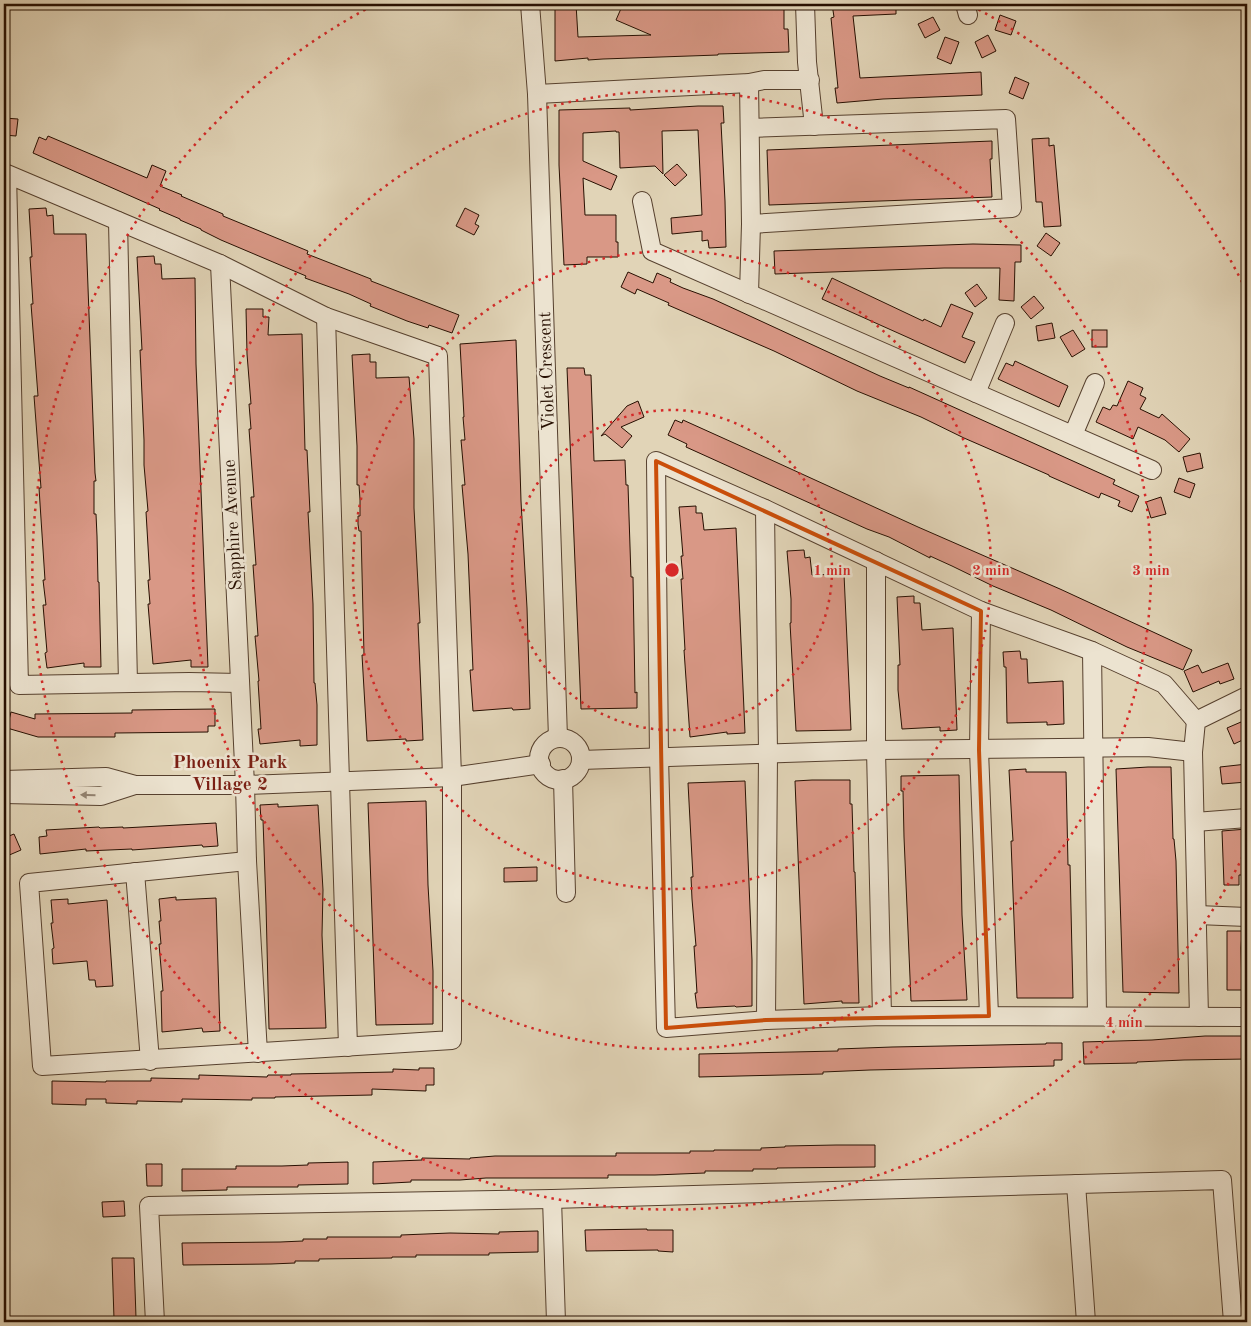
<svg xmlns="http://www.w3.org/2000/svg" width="1251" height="1326" viewBox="0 0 1251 1326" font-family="'Old Standard TT',serif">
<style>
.building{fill:#d99886;stroke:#270f01}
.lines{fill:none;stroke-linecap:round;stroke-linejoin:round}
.minor-casing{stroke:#56402e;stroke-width:20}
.minor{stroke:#ece3d0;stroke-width:18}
.oneway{fill:#938473}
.marked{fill:none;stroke:#cb4e0a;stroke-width:4;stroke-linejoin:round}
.ring{fill:none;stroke:#d62828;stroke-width:2.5;stroke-dasharray:2.5 5}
.labels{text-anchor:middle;stroke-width:5;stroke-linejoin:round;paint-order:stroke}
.street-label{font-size:18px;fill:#270f01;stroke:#ece3d0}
.neighbourhood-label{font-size:19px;font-weight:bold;fill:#7a1f14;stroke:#ece3d0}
.centre{fill:#d62828;stroke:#ece3d0;stroke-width:2.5}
.ring-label{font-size:15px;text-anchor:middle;font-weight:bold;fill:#d62828;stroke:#ece3d0;stroke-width:5;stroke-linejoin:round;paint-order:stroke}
</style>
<rect width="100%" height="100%" fill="#e1d4b7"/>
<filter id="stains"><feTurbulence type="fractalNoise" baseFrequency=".004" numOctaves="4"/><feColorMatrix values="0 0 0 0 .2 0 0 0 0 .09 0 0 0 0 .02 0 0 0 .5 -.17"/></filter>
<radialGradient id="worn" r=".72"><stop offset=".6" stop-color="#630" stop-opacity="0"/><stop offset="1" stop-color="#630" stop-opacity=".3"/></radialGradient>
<g class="building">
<polygon points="555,4 576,4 578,37 651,35 616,20 623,4 784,4 784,29 788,29 789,52 718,54 718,55 603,59 588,60 588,58 555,61"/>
<polygon points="832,4 896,4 896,14 853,16 860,78 981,72 982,95 883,99 837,103 835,88 838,88 831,18 834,17"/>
<polygon points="1000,15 1016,21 1011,35 995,30"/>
<polygon points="933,17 940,30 925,38 918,24"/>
<polygon points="988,35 996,51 982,58 975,42"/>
<polygon points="945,37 959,42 951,64 937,58"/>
<polygon points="1015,77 1029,83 1023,99 1009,93"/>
<polygon points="698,106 723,106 724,123 721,123 725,201 726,247 709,248 708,240 702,241 702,231 672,234 671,218 702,215 698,130 662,131 663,174 655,166 620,168 619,132 616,132 616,131 583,133 583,161 617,176 611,190 583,178 585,215 616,215 616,242 618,242 618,257 587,257 587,264 564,265 559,165 559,110 630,108 630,110"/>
<polygon points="4,118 18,119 16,136 4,135"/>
<polygon points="48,136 147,178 152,165 166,171 160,186 182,195 181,196 223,214 223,216 308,251 307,254 371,279 371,281 459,315 452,333 429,325 428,328 407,321 370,306 371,304 349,294 305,278 306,276 221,240 201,230 201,229 180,220 180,219 159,210 160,209 33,153 39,137 46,140"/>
<polygon points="1049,138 1049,146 1054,145 1061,226 1044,227 1042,202 1036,202 1032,139"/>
<polygon points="992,141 992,159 990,159 992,197 769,205 767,150"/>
<polygon points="677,164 687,175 675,186 664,175"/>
<polygon points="46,208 47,216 53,215 54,234 86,234 95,473 96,481 94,481 94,514 96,514 97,536 98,582 99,582 101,667 84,667 84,663 47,668 45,653 47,652 43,605 46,605 43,580 45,580 39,488 41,488 34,396 38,396 31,304 33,304 30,257 32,257 29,209"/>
<polygon points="465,208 479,215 475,224 479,226 474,235 456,226"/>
<polygon points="1046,233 1060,243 1051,256 1037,246"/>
<polygon points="973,244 1021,245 1021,262 1015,262 1014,301 999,300 1000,268 944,268 775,274 774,251"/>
<polygon points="154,256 155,264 161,264 162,279 195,278 196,364 208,667 191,667 191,660 153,664 148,604 150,604 148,580 150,580 146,512 148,511 144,465 144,440 140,350 142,350 137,257"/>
<polygon points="628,272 653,283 657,273 671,279 670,282 683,288 713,299 880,376 909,388 909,387 1115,480 1113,484 1139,496 1132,512 1118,506 1120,501 1101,493 1099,498 1049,476 1049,475 964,438 921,417 857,391 774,351 668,305 669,303 637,289 635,294 621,287"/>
<polygon points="832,278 923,321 924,319 941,327 951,304 973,313 962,337 975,342 965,363 822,299"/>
<polygon points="977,284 987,298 975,307 965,293"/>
<polygon points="1034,296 1044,308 1031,319 1021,307"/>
<polygon points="246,309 263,309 263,317 269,317 268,335 302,334 305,450 307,450 310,512 308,512 313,604 314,683 315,683 317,705 317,745 300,746 300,740 260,744 258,729 261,729 258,681 259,681 255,636 258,636 253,565 256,565 251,497 254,497 249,429 251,429 249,404 251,404 247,354"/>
<polygon points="1052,323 1055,338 1038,341 1036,326"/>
<polygon points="1073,330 1085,349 1072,357 1060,337"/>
<rect x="1092" y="330" width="15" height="17"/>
<polygon points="516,340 521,501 527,608 530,709 513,710 512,708 473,711 470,670 473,670 468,554 462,485 465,485 461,440 465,440 463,417 464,417 460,344"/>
<polygon points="370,354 370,362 376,362 376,378 409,377 414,439 414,508 420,623 418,623 423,740 406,741 406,739 367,741 362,655 364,655 361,531 359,531 358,524 358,516 360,516 360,500 359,485 357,485 357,446 352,355"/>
<polygon points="1015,361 1068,386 1059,407 998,379 1006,363 1013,366"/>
<polygon points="567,368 584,368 585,375 591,375 594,461 625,460 626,485 628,485 631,577 633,577 635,693 637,692 637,708 581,709"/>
<polygon points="1128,381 1143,388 1140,395 1146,398 1140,409 1159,418 1162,414 1190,439 1179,452 1165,440 1138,427 1133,439 1096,422 1103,407 1110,410 1113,405 1117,406"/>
<polygon points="638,401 644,417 621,427 632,436 622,448 605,434 601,436 627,406"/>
<polygon points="675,420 682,423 683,420 745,448 918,527 1060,589 1192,650 1183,670 1127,647 1051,610 993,586 952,566 930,556 930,558 889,537 867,529 686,447 687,444 668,435"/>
<polygon points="1200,453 1203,468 1187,472 1183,457"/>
<polygon points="1179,478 1195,484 1190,498 1174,492"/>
<polygon points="1161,497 1166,514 1151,518 1146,502"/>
<polygon points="696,506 696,513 702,513 704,530 736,528 745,733 727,734 727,732 690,737 684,650 685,650 681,579 683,579 681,556 683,556 679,507"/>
<polygon points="804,550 805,558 810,557 812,575 844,574 851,730 796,731 790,623 791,623 791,599 787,551"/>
<polygon points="914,596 914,603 920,603 922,630 953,628 957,730 940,731 940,727 902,729 898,690 898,665 900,665 897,597"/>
<polygon points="1020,651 1021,659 1027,659 1028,683 1063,681 1064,724 1047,725 1047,722 1007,723 1006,667 1004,667 1003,652"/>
<polygon points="1228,663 1234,679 1220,684 1219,681 1193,692 1184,671 1198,665 1202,673"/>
<polygon points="215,709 215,726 208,726 208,732 115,733 115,737 38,737 7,728 11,712 35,719 35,714 132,713 132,710"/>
<polygon points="1241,722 1247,738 1234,744 1227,728"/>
<polygon points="1247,764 1247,782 1222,784 1220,767"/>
<polygon points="1148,767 1171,767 1173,839 1174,839 1176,861 1179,993 1123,992 1116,769"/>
<polygon points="1026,769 1026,772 1066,772 1068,865 1070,865 1073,998 1017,998 1011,841 1013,841 1012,825 1009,770"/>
<polygon points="959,775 962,915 967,1000 911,1001 904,837 903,791 901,791 901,776"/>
<polygon points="812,780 850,780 850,804 852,804 854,872 855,872 859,1003 842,1003 842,1001 804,1004 795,781"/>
<polygon points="745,781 752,960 752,1006 736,1007 735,1006 697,1008 695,993 697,993 694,946 696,946 692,899 691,877 693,877 688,783"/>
<polygon points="426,801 428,885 433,971 433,1024 376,1025 368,803"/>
<polygon points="278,804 278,807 318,805 323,890 322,935 326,1028 269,1029 266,905 263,820 261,820 260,805"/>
<polygon points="216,823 218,846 203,847 202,845 132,850 132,849 86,851 86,849 40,854 39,837 47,836 46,830 99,827 100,828 123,827 123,828"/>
<polygon points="1247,829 1247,875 1239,875 1239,885 1224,885 1222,831"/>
<polygon points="14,834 21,850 7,856 4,848 4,838"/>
<polygon points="537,867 537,881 504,882 504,868"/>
<polygon points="176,897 176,900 216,898 220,1031 203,1032 202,1028 162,1032 161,991 163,991 159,944 161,944 159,921 161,921 159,899"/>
<polygon points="68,899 68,904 107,900 113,986 96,987 95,980 89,980 87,961 53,964 52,949 54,948 51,923 53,923 51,900"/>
<polygon points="1227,931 1242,931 1241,948 1242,990 1227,990"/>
<polygon points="1205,1036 1247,1036 1247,1059 1184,1060 1137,1062 1137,1063 1084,1064 1083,1042 1152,1040"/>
<polygon points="1046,1043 1062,1043 1062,1060 1054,1060 1054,1066 870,1070 823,1072 823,1074 699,1077 699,1054 838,1051 838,1049 892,1047 1046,1044"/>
<polygon points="419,1068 434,1068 434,1085 426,1085 426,1091 372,1089 372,1095 275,1097 275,1098 252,1098 252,1100 182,1099 182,1102 137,1101 137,1104 106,1103 106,1099 86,1099 86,1105 52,1104 52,1081 106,1082 106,1081 151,1081 151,1078 199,1079 199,1075 267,1077 268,1075 291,1075 291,1074 393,1072 393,1069 419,1070"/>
<polygon points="836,1145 875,1145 875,1167 777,1168 777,1169 753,1169 753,1171 705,1171 705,1173 655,1175 608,1175 608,1178 486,1178 460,1180 411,1180 411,1182 373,1184 373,1162 422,1160 422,1158 470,1159 470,1158 495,1156 616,1156 616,1153 690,1153 690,1151 714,1151 714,1150 761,1150 761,1148 785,1147 785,1146"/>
<polygon points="348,1162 348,1184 298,1185 298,1187 227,1187 227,1190 182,1191 182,1169 236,1169 236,1166 282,1166 308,1165 308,1163"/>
<polygon points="146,1164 162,1164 162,1186 147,1186"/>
<polygon points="124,1201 125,1216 103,1217 102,1202"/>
<polygon points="647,1229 647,1230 673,1230 673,1252 658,1251 658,1250 586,1251 585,1230"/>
<polygon points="538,1231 538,1252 489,1253 489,1255 416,1255 416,1257 392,1257 392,1258 319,1259 319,1261 295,1261 295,1263 271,1264 183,1265 182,1243 280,1242 303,1241 303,1239 327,1239 327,1237 401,1237 401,1235 450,1233 499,1234 499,1232"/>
<polygon points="112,1258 134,1258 136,1318 114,1319"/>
</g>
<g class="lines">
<g class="minor-casing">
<g id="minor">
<polyline points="530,4 537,94 558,738"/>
<polyline points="805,4 807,62 814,126"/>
<polyline points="965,4 968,15"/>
<polyline points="749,83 751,224 749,294"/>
<polyline points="537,94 749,83 764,80 810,80"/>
<polyline points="750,128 1006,119 1012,208 751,224"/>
<polyline points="642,201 652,251 1152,470"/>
<polyline points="118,221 128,683"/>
<polyline points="220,264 245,785 247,861 258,1053"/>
<polyline points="326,317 348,1047"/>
<polyline points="976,393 1005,323"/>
<polyline points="1073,435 1095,383"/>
<polyline points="765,509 768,753 766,1020"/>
<polyline points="876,561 876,750 882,1016"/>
<polyline points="981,611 979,750 989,1016"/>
<polyline points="1092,651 1097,1016"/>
<polyline points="240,683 189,682 19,685 7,174 220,264 326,317 438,356 452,777 452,1040 42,1066 29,883 247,861"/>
<polyline points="1196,721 1164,684 1092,651 981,611 765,509 656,461 659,757 666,1028 766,1020 882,1016 1247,1017"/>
<circle cx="560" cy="759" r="21"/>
<polyline points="1193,752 1199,1017"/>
<polyline points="581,760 876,750 1148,747 1193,752 1196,721 1247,696"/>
<polyline points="563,779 566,893"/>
<polyline points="4,780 106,777 135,785 245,785 452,777 541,764"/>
<polyline points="4,794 101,796 135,785"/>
<polyline points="1195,822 1247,818"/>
<polyline points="135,872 150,1061"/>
<polyline points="1197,915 1247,917"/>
<polyline points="1076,1184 1086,1322"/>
<polyline points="552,1199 556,1322"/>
<polyline points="155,1322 149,1206 552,1199 1222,1180 1233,1322"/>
</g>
</g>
<use href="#minor" class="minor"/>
</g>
<defs><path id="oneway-solid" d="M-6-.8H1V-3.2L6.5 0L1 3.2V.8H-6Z" transform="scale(1.25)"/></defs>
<use class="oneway" href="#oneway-solid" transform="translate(88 795) rotate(-179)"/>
<path class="marked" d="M 656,461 L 981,611 L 979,750 L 989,1016 L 766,1020 L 666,1028 Z"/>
<g class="ring">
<circle cx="672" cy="570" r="160"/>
<circle cx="672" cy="570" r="319"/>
<circle cx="672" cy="570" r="479"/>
<path d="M1246 850A639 639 0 1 1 372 6M972 6A639 639 0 0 1 1246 290"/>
</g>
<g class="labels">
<g class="street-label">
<text transform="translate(546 371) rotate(-92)" y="6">Violet Crescent</text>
<text transform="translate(232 525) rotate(-93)" y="6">Sapphire Avenue</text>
</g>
<g class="neighbourhood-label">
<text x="230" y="768">Phoenix Park<tspan x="230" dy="22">Village 2</tspan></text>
</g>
</g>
<circle cx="672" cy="570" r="8" class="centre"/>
<g class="ring-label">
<text x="832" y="575">1 min</text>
<text x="991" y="575">2 min</text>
<text x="1151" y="575">3 min</text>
<text x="1124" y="1027">4 min</text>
</g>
<rect width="1251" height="1326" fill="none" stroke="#e1d4b7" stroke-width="20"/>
<rect x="5" y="5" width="1241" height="1316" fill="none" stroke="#270f01" stroke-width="2.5"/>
<rect x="10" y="10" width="1231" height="1306" fill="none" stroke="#270f01"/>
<rect width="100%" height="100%" filter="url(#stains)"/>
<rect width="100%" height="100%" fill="url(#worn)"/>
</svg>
